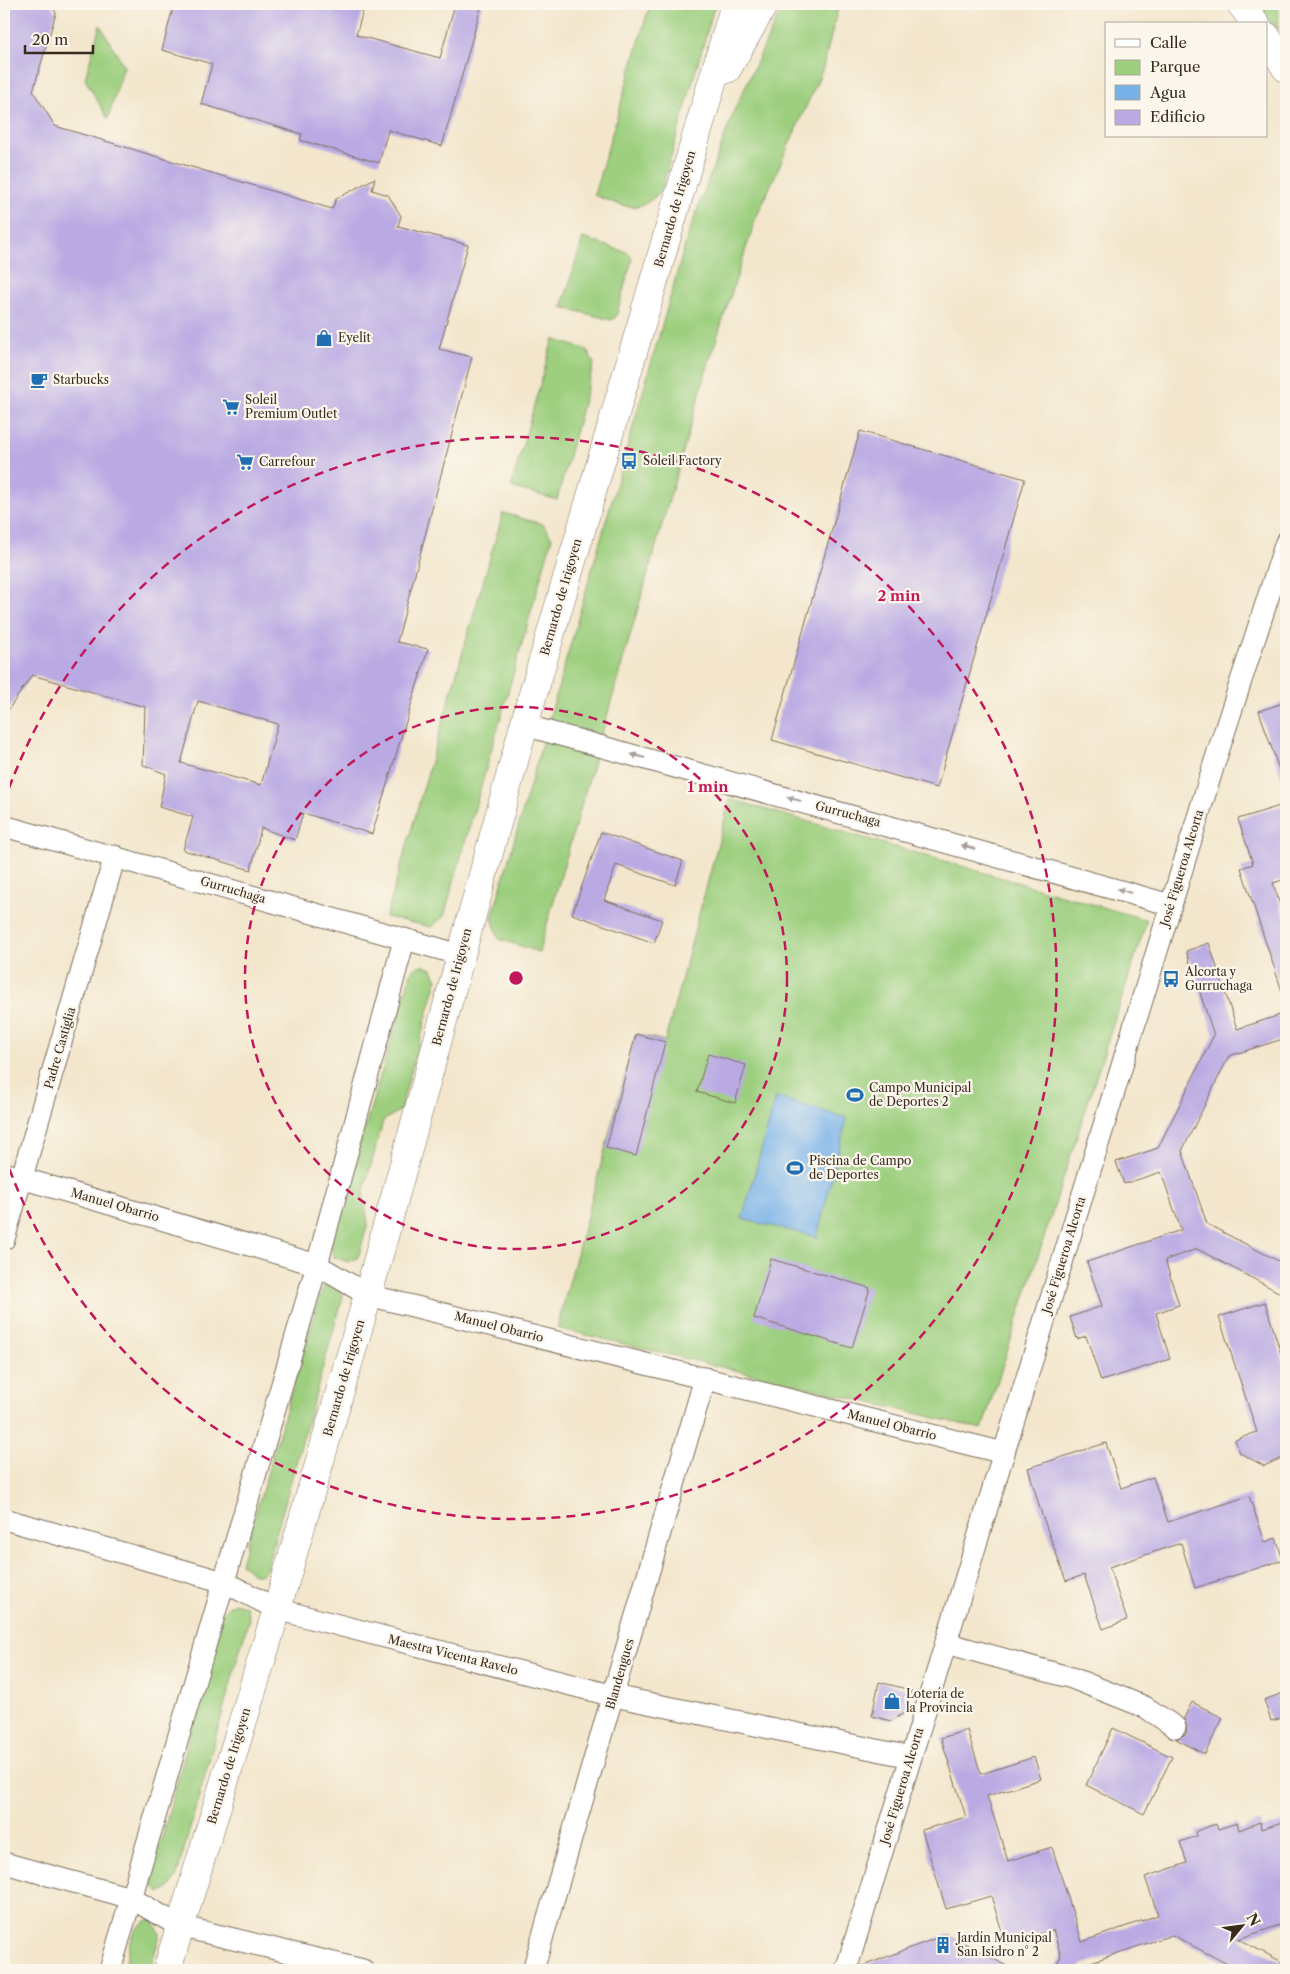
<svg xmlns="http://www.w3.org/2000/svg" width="1290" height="1974" viewBox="0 0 1290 1974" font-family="'Libre Caslon Text',serif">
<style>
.green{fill:#9dcf7f;stroke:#6c7c4e}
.water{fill:#77b1e8;stroke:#596e83}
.building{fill:#baaae3;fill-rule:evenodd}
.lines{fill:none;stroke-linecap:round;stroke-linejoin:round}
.street-casing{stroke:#7b6c5b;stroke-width:23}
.secondary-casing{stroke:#7b6c5b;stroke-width:29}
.street{stroke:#fff;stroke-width:21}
.secondary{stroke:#fff;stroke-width:28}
.oneway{fill:#a79f9a}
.ring{fill:none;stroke:#c2185b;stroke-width:2.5;stroke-dasharray:9 6}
.labels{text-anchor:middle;stroke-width:4.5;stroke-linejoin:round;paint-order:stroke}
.street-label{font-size:12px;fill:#3b2a1e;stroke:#fbf7ec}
.poi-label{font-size:12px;fill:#3b2a1e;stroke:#fbf7ec;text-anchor:start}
.centre{fill:#c2185b;stroke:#fbf7ec;stroke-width:2.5}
.ring-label{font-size:15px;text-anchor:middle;font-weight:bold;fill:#c2185b;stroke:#fbf7ec;stroke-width:4.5;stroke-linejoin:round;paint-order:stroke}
</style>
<rect width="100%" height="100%" fill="#fbf7ec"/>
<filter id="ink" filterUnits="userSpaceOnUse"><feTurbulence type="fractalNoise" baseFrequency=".02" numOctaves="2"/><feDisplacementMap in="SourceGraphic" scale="10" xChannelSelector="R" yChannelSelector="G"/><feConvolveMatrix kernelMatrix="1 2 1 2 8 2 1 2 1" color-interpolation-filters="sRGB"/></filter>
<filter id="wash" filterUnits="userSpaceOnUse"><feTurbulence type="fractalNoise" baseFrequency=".0096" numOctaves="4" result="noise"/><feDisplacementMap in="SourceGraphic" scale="20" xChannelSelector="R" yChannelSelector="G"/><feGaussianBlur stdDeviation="1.12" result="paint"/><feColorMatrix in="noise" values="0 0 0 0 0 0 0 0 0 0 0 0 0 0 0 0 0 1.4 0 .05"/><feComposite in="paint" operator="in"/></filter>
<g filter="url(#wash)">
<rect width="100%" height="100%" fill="#f3e6cc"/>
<g class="green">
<path d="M 650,4 L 715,4 L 661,191 C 637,216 623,206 594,195 Z"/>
<polygon points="784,4 839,4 822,71 756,218 708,365 539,952 499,939 492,918 688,235 734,111"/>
<polygon points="1254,4 1275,4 1279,11 1278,30"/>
<polygon points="100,25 124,66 108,119 85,79"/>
<polygon points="583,238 629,253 632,259 616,317 611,320 562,307"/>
<polygon points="553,339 587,350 594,363 557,500 511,487"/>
<polygon points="503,513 543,524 552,538 444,916 431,927 386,917"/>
<polygon points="730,799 1147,920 982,1429 557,1328 636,1034 665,1041"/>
<polygon points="421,965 432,969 437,980 400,1110 383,1121 363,1194 368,1223 358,1258 348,1262 334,1257 330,1244 412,970"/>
<polygon points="326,1284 337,1287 343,1296 266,1570 260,1575 252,1573 241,1563 321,1292"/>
<polygon points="234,1603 246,1606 249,1618 176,1878 169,1888 160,1893 153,1886 152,1874 224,1610"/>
<path d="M 152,1919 L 160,1934 L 150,1970 L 124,1970 C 129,1951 130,1924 152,1919 Z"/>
</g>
<polygon class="water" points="776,1097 847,1118 817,1237 742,1219"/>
<g id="blocks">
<g class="building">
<path d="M 4,4 L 51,4 L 56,13 L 33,91 L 55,126 L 332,209 L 336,199 L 375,178 L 372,190 L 388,195 L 401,216 L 398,226 L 468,245 L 439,349 L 472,357 L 397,642 L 428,649 L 372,834 L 303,813 L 295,840 L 261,828 L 251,870 L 183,850 L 193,817 L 159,807 L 166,774 L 143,765 L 145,707 L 32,675 L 4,716 ZM 198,701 L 278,724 L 261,785 L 181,763 Z"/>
<polygon points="174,4 365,4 356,35 440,58 455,4 482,4 442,146 388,130 379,163 300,140 302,134 201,104 212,64 162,50"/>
<polygon points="860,431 1025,479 937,788 772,740"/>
<polygon points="1286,702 1286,780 1283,781 1259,711"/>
<polygon points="1286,804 1286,879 1273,883 1286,923 1286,994 1283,994 1241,868 1253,864 1238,819"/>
<polygon points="601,832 683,861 675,885 616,865 604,900 662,920 654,943 572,914"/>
<polygon points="1209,943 1237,1029 1286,1013 1286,1038 1229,1056 1182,1151 1207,1224 1286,1265 1286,1296 1197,1249 1165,1260 1179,1305 1156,1313 1170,1359 1101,1381 1086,1336 1077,1339 1070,1317 1102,1306 1087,1262 1181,1230 1161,1172 1124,1184 1116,1162 1158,1148 1214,1035 1186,951"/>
<polygon points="636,1034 665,1042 636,1156 606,1148"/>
<polygon points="708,1054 746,1065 735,1103 697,1092"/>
<polygon points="771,1259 870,1288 852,1348 754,1318"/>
<polygon points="1265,1302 1286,1370 1286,1456 1264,1466 1240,1453 1235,1440 1257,1432 1219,1317"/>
<polygon points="1106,1443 1121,1488 1153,1477 1168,1522 1249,1496 1265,1542 1276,1538 1283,1560 1195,1588 1181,1543 1109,1567 1127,1620 1103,1629 1084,1575 1066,1581 1042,1515 1028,1468"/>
<polygon points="879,1682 911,1690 906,1712 891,1721 872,1716"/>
<polygon points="1286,1692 1286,1717 1271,1721 1264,1700"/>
<polygon points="1192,1702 1223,1718 1205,1754 1176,1739 1186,1734 1187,1727 1184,1718"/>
<polygon points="1113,1728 1172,1757 1144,1814 1086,1785"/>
<polygon points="967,1730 981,1774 1034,1757 1041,1779 987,1796 1008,1861 1052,1847 1082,1942 1158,1915 1145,1877 1187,1863 1180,1842 1197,1836 1196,1831 1216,1824 1218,1829 1237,1823 1239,1830 1260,1822 1261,1829 1282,1822 1286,1832 1286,1923 1238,1939 1286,1964 1286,1970 1239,1970 1172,1935 1082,1965 1079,1970 1054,1970 1061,1956 1053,1930 1006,1944 991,1896 946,1909 922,1830 966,1817 941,1738"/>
<polygon points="947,1934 1014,1970 859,1970 860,1967"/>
</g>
</g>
</g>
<g filter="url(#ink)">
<use href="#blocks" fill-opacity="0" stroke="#7b6c5b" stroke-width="1"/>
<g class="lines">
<g class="street-casing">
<g id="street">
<polyline points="524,725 1171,905"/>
<polyline points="4,826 461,955"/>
<polyline points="4,1173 317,1265 368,1295 1004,1453"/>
<polyline points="4,1239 115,856"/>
<polyline points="4,1519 224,1582 277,1609 307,1617 614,1696 911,1757"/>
<polyline points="946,1643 1072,1678 1145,1707 1175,1727"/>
<polyline points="4,1863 131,1898 179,1926 363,1970"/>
<polyline points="110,1970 317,1265 404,940"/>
<polyline points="533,1970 705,1378"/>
<polyline points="846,1970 1215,761 1286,542"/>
</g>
</g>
<g class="secondary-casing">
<g id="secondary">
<polyline points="1241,4 1256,24"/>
<polyline points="1266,36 1286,68"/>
<polyline points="727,69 764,4"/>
<polyline points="167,1970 277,1609 368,1295 524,725 735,4"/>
</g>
</g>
<use href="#street" class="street"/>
<use href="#secondary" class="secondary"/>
</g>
<defs><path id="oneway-solid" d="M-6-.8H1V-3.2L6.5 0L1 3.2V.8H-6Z" transform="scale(1.25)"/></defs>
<g class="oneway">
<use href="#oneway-solid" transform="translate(638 756) rotate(-165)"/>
<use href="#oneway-solid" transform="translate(794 799) rotate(-165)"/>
<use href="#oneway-solid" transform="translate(968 847) rotate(-164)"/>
<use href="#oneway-solid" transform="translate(1124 891) rotate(-164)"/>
</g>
</g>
<g class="ring">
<circle cx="516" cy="978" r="271"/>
<path d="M4 802A541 541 0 1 1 4 1154"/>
</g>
<defs>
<g id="shop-bare" transform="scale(1.35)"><path d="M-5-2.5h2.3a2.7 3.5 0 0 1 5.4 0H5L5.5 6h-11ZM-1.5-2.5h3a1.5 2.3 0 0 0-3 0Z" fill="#1f6fb2" stroke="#fbf7ec" stroke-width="2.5" paint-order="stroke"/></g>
<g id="cafe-bare" transform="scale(1.35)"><path d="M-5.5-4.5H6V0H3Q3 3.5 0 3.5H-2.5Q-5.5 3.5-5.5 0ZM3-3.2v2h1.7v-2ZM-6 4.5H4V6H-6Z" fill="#1f6fb2" stroke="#fbf7ec" stroke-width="2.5" paint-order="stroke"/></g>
<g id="supermarket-bare" transform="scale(1.35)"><path d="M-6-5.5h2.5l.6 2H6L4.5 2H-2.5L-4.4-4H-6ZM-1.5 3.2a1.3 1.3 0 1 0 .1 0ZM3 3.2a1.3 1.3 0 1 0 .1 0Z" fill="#1f6fb2" stroke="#fbf7ec" stroke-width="2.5" paint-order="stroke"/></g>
<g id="bus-bare" transform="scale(1.35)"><path d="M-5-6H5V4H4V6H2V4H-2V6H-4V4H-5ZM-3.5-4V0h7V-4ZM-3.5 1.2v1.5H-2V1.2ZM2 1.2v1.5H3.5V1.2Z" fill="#1f6fb2" stroke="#fbf7ec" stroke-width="2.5" paint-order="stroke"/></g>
<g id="stadium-bare" transform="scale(1.35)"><path d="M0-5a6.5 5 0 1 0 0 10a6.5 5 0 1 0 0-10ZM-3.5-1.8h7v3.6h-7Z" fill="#1f6fb2" stroke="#fbf7ec" stroke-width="2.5" paint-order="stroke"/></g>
<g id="building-bare" transform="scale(1.35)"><path d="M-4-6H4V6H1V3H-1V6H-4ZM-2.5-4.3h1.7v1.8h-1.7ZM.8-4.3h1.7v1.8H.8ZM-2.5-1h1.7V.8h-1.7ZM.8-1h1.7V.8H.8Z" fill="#1f6fb2" stroke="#fbf7ec" stroke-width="2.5" paint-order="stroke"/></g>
</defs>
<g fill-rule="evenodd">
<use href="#shop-bare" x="324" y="338"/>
<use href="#cafe-bare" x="39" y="380"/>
<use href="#supermarket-bare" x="231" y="407"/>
<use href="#bus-bare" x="629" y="461"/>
<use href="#supermarket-bare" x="245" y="462"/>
<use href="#bus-bare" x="1171" y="979"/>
<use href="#stadium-bare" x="855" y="1095"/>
<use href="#stadium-bare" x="795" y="1168"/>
<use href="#shop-bare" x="892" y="1701"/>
<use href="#building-bare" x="943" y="1945"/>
</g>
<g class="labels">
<g class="street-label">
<text transform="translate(675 209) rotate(-74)" y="4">Bernardo de Irigoyen</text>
<text transform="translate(561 597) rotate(-74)" y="4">Bernardo de Irigoyen</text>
<text transform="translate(848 814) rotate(15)" y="4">Gurruchaga</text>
<text transform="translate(1182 868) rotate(-73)" y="4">José Figueroa Alcorta</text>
<text transform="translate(233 890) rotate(16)" y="4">Gurruchaga</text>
<text transform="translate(452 987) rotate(-75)" y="4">Bernardo de Irigoyen</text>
<text transform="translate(60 1048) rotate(-74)" y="4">Padre Castiglia</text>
<text transform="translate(115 1205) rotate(16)" y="4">Manuel Obarrio</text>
<text transform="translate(1064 1255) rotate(-73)" y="4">José Figueroa Alcorta</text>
<text transform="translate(499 1327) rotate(14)" y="4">Manuel Obarrio</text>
<text transform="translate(344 1378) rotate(-74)" y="4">Bernardo de Irigoyen</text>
<text transform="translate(892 1425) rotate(14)" y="4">Manuel Obarrio</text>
<text transform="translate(453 1655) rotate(14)" y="4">Maestra Vicenta Ravelo</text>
<text transform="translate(620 1674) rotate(-74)" y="4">Blandengues</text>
<text transform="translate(229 1766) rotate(-73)" y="4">Bernardo de Irigoyen</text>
<text transform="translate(902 1786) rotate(-73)" y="4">José Figueroa Alcorta</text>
</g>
<g class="poi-label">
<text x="338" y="342">Eyelit</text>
<text x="53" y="384">Starbucks</text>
<text x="245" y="404">Soleil<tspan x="245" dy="14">Premium Outlet</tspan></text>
<text x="643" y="465">Soleil Factory</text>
<text x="259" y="466">Carrefour</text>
<text x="1185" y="976">Alcorta y<tspan x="1185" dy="14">Gurruchaga</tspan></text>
<text x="869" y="1092">Campo Municipal<tspan x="869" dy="14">de Deportes 2</tspan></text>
<text x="809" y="1165">Piscina de Campo<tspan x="809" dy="14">de Deportes</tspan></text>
<text x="906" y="1698">Lotería de<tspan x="906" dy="14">la Provincia</tspan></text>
<text x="957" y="1942">Jardín Municipal<tspan x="957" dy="14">San Isidro n° 2</tspan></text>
</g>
</g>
<circle cx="516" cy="978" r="8" class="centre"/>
<g class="ring-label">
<text x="899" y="601">2 min</text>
<text x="708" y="792">1 min</text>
</g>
<rect width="1290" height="1974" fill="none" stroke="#fbf7ec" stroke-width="20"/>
<rect x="1105" y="22" width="162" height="115" fill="#fbf7ec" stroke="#aea59a"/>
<rect x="1115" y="39" width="25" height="8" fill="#ffffff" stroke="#aea59a"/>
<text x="1150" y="48" font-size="15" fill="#3b2a1e">Calle</text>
<rect x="1115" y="60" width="25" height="15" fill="#9dcf7f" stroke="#aea59a"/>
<text x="1150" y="72" font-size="15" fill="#3b2a1e">Parque</text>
<rect x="1115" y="85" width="25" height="15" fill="#77b1e8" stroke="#aea59a"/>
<text x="1150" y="98" font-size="15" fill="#3b2a1e">Agua</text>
<rect x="1115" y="110" width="25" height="15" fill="#baaae3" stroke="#aea59a"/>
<text x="1150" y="122" font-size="15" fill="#3b2a1e">Edificio</text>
<g transform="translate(1242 1926) rotate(61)" stroke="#fbf7ec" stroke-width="4" paint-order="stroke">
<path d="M0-4L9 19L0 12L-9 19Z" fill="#3b2a1e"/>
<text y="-8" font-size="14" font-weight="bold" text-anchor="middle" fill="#3b2a1e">N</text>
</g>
<path d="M25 45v8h68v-8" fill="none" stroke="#3b2a1e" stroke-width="2.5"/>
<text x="32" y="45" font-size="15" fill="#3b2a1e" stroke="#fbf7ec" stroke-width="4" paint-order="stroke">20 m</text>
</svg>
